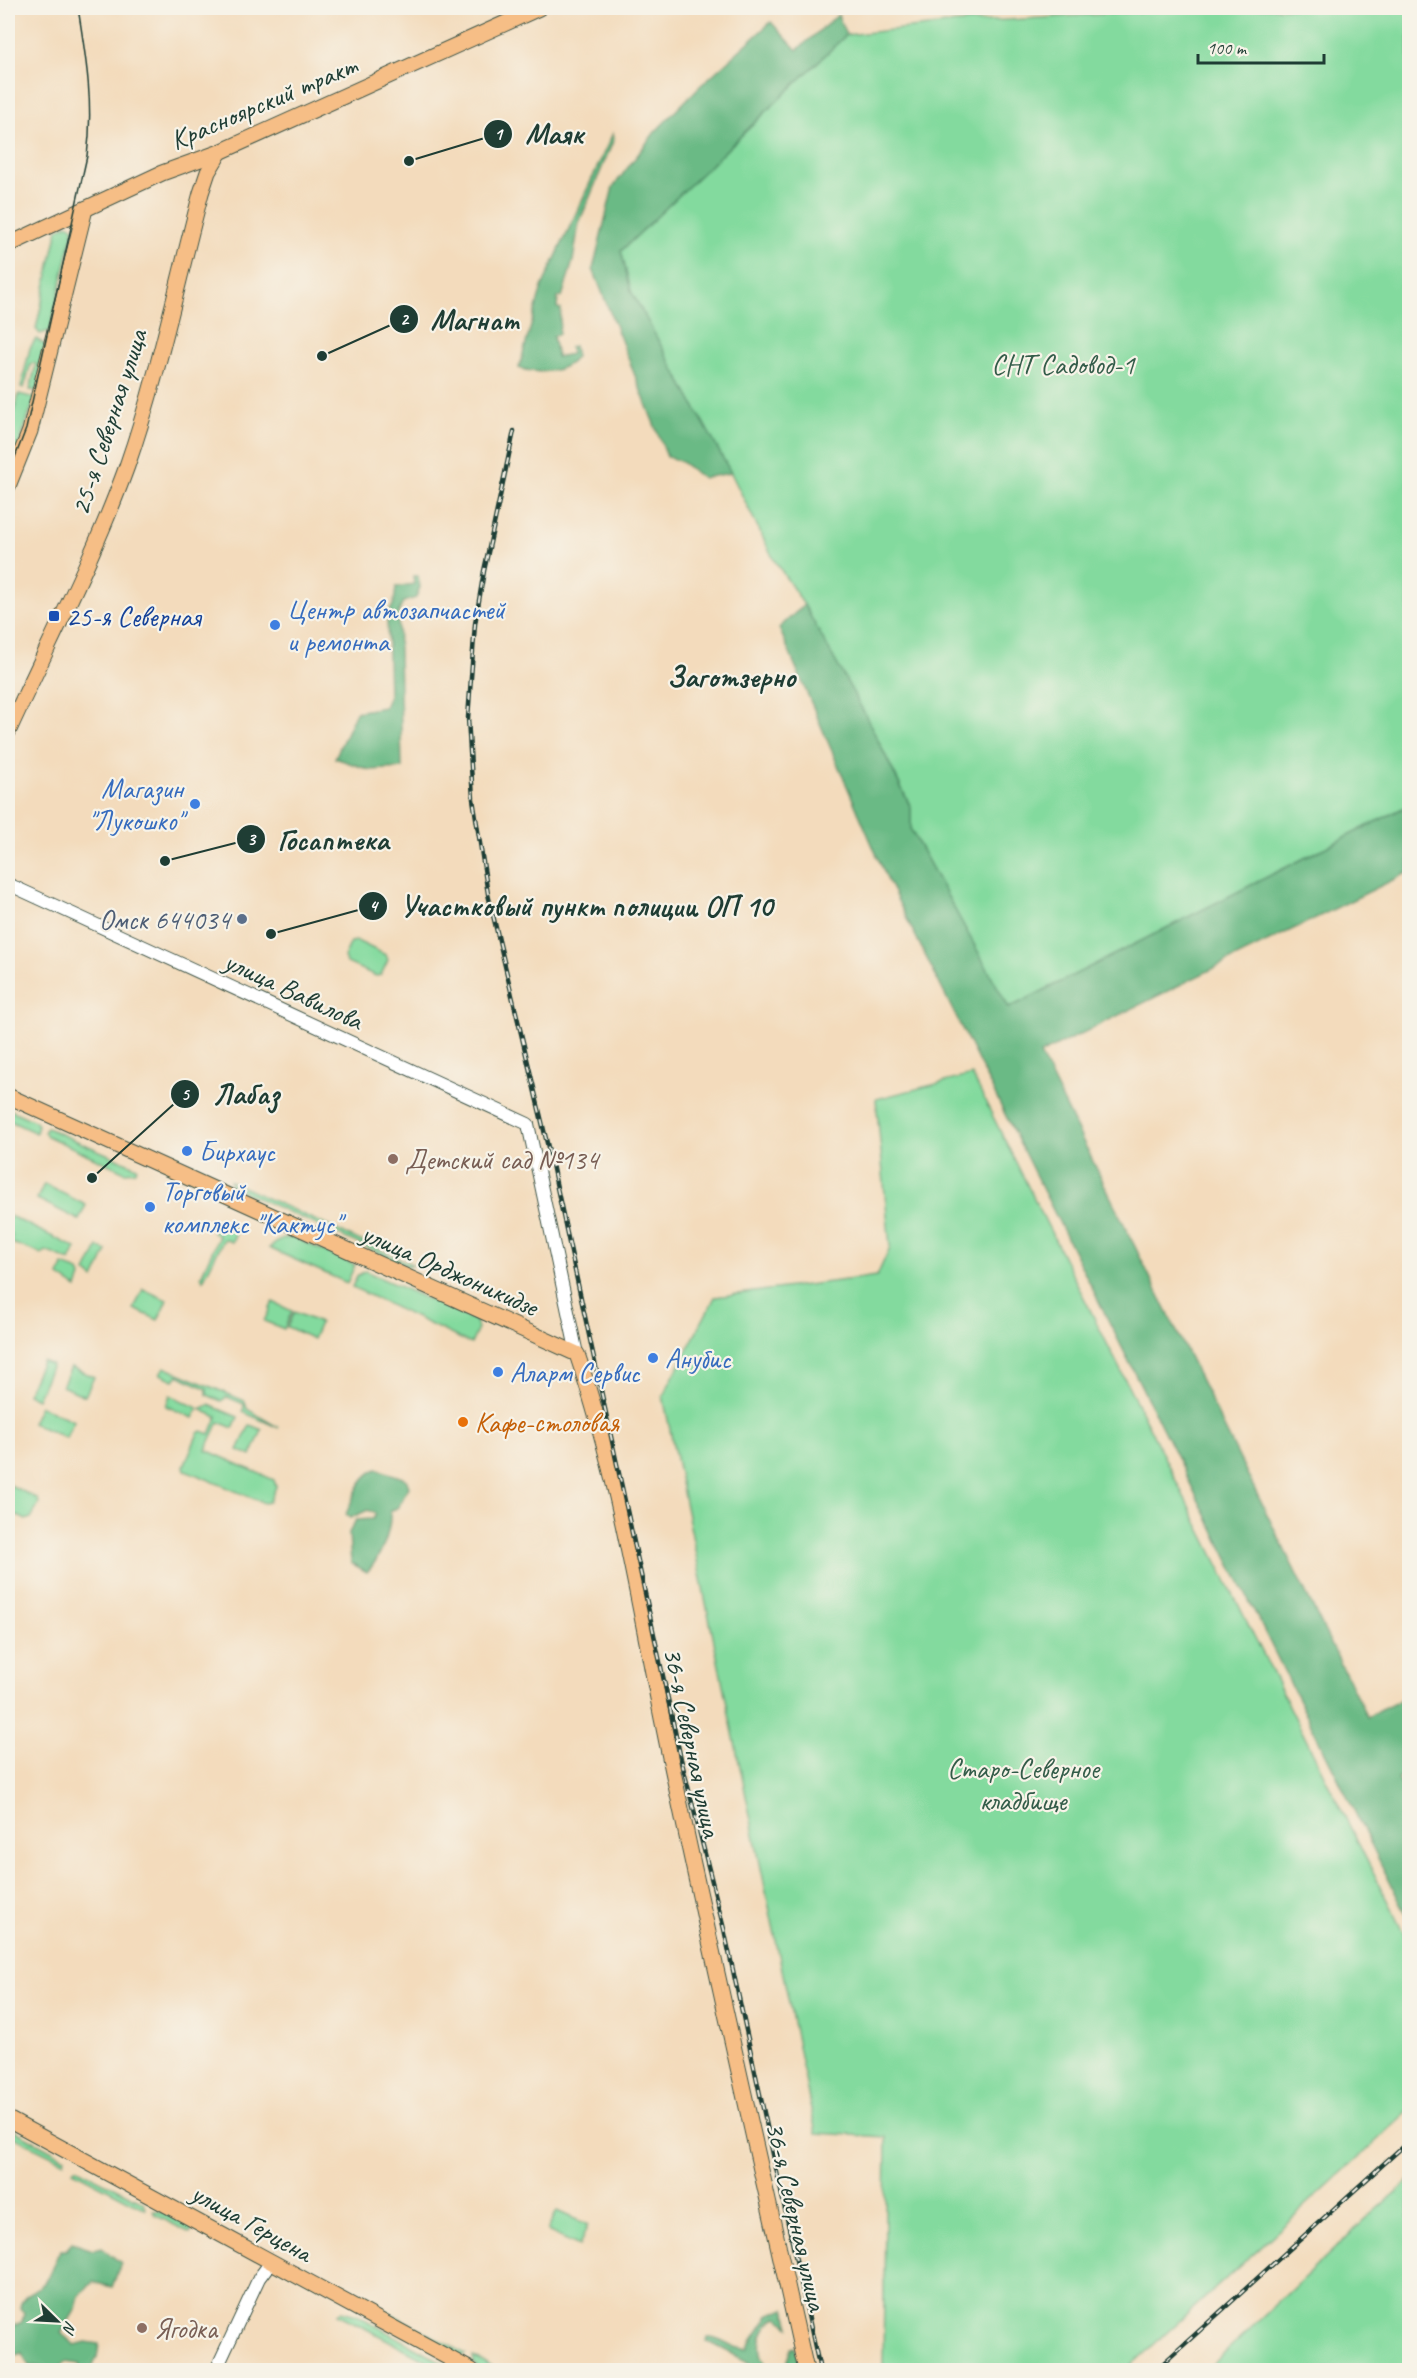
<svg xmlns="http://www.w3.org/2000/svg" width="1417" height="2378" viewBox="0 0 1417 2378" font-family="Caveat,sans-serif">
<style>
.green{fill:#83da9e;stroke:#518c69;stroke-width:1.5}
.forest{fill:#6aba85;stroke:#447c5c;stroke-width:1.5}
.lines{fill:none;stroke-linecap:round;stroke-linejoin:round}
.minor-casing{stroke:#3f5548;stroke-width:14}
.major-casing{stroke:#3f5548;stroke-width:17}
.minor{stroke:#fff;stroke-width:12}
.major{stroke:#f6be86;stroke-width:15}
.tram{stroke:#1f3d34;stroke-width:1.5}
.rail-casing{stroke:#1f3d34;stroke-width:4.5}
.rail{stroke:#f7f3e8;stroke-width:2;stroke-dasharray:7;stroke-linecap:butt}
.transit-dot{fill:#1a4fb4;stroke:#f7f3e8;stroke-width:2}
.shop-dot{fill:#3f7fe0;stroke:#f7f3e8;stroke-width:2}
.service-dot{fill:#5c6f8a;stroke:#f7f3e8;stroke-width:2}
.education-dot{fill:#8d6e63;stroke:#f7f3e8;stroke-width:2}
.food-dot{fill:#e8710a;stroke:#f7f3e8;stroke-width:2}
.labels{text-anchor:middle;stroke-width:4.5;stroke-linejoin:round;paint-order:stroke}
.street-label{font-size:28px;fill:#1f3d34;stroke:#f7f3e8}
.park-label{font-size:28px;fill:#335c49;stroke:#f7f3e8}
.shop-label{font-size:28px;fill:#366cbe;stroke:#f7f3e8;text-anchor:start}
.transit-label{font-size:28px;fill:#164399;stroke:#f7f3e8;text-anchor:start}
.service-label{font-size:28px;fill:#4e5e75;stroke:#f7f3e8;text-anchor:end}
.education-label{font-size:28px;fill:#785e54;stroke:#f7f3e8;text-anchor:start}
.food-label{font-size:28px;fill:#c56008;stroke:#f7f3e8;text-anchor:start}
.neighbourhood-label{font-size:30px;font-weight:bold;fill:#1f3d34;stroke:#f7f3e8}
.leader{fill:none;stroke:#1f3d34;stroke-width:2}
.callout-dot{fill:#1f3d34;stroke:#f7f3e8;stroke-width:2}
.mark-label{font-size:18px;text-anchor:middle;font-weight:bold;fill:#fff}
.callout-label{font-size:30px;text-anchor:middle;font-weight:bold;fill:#1f3d34;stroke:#f7f3e8;stroke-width:4.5;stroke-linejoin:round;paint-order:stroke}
</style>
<rect width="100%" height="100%" fill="#f7f3e8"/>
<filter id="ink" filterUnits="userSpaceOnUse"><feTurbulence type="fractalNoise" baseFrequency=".0167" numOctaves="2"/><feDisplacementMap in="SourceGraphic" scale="12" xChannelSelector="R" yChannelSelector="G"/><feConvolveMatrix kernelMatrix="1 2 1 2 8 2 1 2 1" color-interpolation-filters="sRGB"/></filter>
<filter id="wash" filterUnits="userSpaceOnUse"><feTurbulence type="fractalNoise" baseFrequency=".008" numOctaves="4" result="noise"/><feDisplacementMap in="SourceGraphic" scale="24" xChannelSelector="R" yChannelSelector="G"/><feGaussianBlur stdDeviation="1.35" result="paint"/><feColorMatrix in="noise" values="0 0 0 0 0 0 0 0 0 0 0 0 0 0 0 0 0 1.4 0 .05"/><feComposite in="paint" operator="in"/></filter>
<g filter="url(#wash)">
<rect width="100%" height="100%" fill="#f3dbbc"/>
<g class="green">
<polygon points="1203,8 1409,8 1409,805 1009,1008 911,830 911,807 866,716 804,605 773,558 731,473 631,291 621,251 846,35 956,23"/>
<polygon points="68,224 74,228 50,331 40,334 36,329 58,229"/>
<polygon points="36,339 47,346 37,391 30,390 36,364 31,363 24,388 21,387 30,348"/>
<polygon points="19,394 35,398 8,476 8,437"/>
<polygon points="357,941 386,955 388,960 381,975 376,976 347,963 344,957 351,942"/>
<polygon points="972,1075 1409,1944 1409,2111 1126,2370 883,2370 886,2137 816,2133 663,1396 715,1297 877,1276 890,1247 876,1099"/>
<polygon points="8,1109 35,1121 38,1125 36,1133 8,1120"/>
<polygon points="47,1128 137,1167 136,1171 125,1172 47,1136 44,1132"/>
<polygon points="230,1181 413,1265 407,1266 231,1186"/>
<polygon points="44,1184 86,1205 79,1220 37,1199"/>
<polygon points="8,1215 76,1248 70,1261 46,1251 42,1254 9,1242 12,1236 8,1233"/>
<polygon points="219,1221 234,1227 236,1232 232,1242 224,1239 203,1280 201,1276 219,1236 213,1233"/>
<polygon points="283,1238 295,1238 355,1265 347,1283 269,1248"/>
<polygon points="98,1247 107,1251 94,1279 86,1272"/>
<polygon points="63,1265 79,1271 81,1277 77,1288 59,1276"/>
<polygon points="365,1271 476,1321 478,1329 471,1344 352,1287 357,1276"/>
<polygon points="143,1289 167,1300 158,1320 134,1309"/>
<polygon points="273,1302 292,1311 284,1329 264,1321"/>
<polygon points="294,1312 320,1323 313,1339 287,1327"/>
<polygon points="42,1361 52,1365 37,1399 27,1394"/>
<polygon points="71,1367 94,1377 85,1396 62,1386"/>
<polygon points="164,1367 245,1401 247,1409 279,1428 243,1412 244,1404 227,1397 221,1401 207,1395 207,1389 178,1375 174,1380 160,1374"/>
<polygon points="170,1395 198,1408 193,1418 166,1406"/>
<polygon points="209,1405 238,1417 233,1428 219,1422 206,1450 274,1480 276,1487 269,1502 264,1503 185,1470 184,1466 198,1433 202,1431 210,1434 217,1417 200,1409"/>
<polygon points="40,1406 74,1421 66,1438 32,1423"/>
<polygon points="250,1425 262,1430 251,1456 238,1450"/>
<polygon points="8,1484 38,1499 39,1504 31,1518 26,1520 8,1511"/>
<polygon points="8,2127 65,2158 64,2162 8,2134"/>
<polygon points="76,2168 143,2202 145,2209 73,2171"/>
<polygon points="1409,2181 1409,2370 1207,2370 1372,2213"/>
<polygon points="153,2211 159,2211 193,2228 190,2233 155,2215"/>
<polygon points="557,2211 588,2225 579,2246 547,2231"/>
<polygon points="295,2262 336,2283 332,2286 293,2266"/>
<polygon points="383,2309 466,2354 460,2358 380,2314"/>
<polygon points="341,2311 357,2315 456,2370 445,2370 338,2314"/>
<polygon points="473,2357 499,2370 480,2370 474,2364"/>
</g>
<g class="forest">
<polygon points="838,15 846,35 621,251 631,291 731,473 703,478 680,461 667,457 593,269 613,187 655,132 699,87 771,22 797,50"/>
<path d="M 613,133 L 614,139 L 579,223 L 573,261 L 562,297 L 558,297 L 557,308 L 561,309 L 559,334 L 553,336 L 557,357 L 571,354 L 570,347 L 574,346 L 576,357 C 564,374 536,374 519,368 L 542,287 Z"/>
<polygon points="413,576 418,576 420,587 416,598 403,602 398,614 402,768 370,770 335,758 356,712 384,707 389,696 387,616 394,603 396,587 414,584"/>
<polygon points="804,605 866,716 911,808 911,830 1009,1008 1409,805 1409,872 1040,1054 1367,1717 1409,1696 1409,1772 1398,1778 1409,1799 1409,1920 887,879 779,628"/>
<path d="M 377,1469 L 406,1479 L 409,1487 L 398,1507 L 390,1512 C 391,1532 381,1557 367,1572 L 351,1563 L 349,1533 L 356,1520 L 373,1519 L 376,1514 L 368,1510 L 350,1518 L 346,1514 C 354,1497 359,1477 377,1469 Z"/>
<path d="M 72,2243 L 93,2250 L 102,2248 L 121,2263 L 112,2287 L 93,2282 L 79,2296 L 76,2309 L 61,2333 L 75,2345 L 86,2342 L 99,2344 L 97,2358 L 90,2370 L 81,2370 L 79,2364 L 65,2362 L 58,2370 L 45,2370 L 44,2367 L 29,2366 L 22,2353 L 15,2355 L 8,2353 L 8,2324 L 11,2321 L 16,2325 L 22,2322 L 24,2313 L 20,2308 C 21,2296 31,2295 39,2288 C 53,2276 52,2261 61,2250 L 66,2250 Z"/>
<path d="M 785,2308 L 790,2326 L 778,2317 C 756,2327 753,2365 778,2370 L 764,2370 L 707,2341 L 708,2337 C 722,2336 731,2350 747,2349 L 770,2314 Z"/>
<polygon points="795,2347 801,2370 778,2370 787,2363 792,2348"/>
</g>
</g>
<g filter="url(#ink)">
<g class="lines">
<g class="minor-casing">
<g id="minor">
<polyline points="8,884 528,1124 577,1354"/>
<polyline points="216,2370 259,2278 271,2262"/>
</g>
</g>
<g class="major-casing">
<g id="major">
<polyline points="8,245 162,173 220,152 539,8"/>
<polyline points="8,486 30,431 85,209"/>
<path d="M 8,732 C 48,644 94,557 127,466 C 158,377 177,284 201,193 L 208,172 L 220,152"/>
<path d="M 8,1096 L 577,1354 C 622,1486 642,1626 671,1762 C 714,1965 761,2168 806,2370"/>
<polyline points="8,2119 471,2370"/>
</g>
</g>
<use href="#minor" class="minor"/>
<use href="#major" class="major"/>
<path class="tram" d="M 8,475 L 26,429 L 87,156 C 94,105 86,58 78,8"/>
<g class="rail-casing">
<g id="rail">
<polyline points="514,431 484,571 475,624 468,718 473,799 488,894 551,1160 681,1759 724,1929 820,2370"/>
<polyline points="1156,2370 1410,2140"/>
</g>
</g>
<use href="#rail" class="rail"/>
</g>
</g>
<rect class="transit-dot" x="48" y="610" width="12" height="12" rx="3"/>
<g class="shop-dot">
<circle cx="275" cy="625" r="6"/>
<circle cx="195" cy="804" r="6"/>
<circle cx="187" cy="1151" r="6"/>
<circle cx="150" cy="1207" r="6"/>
<circle cx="653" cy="1358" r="6"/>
<circle cx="498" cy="1372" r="6"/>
</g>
<circle class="service-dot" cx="242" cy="919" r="6"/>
<g class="education-dot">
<circle cx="393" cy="1159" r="6"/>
<circle cx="142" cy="2328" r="6"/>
</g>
<circle class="food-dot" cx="463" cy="1422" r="6"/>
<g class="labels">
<g class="street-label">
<text transform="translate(263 102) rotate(-23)" y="10">Красноярский тракт</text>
<text transform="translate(108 422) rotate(-72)" y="10">25-я Северная улица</text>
<text transform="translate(294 990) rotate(25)" y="10">улица Вавилова</text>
<text transform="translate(450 1269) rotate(24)" y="10">улица Орджоникидзе</text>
<text transform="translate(693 1742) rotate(78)" y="10">36-я Северная улица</text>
<text transform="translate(797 2216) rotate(77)" y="10">36-я Северная улица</text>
<text transform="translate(252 2222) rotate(29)" y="10">улица Герцена</text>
</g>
<g class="park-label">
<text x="1063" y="374">СНТ Садовод-1</text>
<text x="1023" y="1778">Старо-Северное<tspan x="1023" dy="32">кладбище</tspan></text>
</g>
<g class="shop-label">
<text x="287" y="619">Центр автозапчастей<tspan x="287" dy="32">и ремонта</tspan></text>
<text x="183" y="798" text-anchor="end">Магазин<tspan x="183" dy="32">"Лукошко"</tspan></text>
<text x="199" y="1161">Бирхаус</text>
<text x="162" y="1201">Торговый<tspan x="162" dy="32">комплекс "Кактус"</tspan></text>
<text x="665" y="1368">Анубис</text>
<text x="510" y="1382">Аларм Сервис</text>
</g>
<g class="transit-label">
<text x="66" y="626">25-я Северная</text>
</g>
<g class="service-label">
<text x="230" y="929">Омск 644034</text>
</g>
<g class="education-label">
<text x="405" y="1169">Детский сад №134</text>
<text x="154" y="2338">Ягодка</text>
</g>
<g class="food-label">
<text x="475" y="1432">Кафе-столовая</text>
</g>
<g class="neighbourhood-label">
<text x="731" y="687">Заготзерно</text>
</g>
</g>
<path class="leader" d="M409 161L498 134M322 356L404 319M165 861L251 839M271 934L373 906M92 1178L185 1094"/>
<g class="callout-dot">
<circle cx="409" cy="161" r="6"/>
<circle cx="322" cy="356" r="6"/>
<circle cx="165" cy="861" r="6"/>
<circle cx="271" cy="934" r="6"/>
<circle cx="92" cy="1178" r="6"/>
<circle cx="498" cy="134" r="15"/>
<circle cx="404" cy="319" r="15"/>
<circle cx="251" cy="839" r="15"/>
<circle cx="373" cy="906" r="15"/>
<circle cx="185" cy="1094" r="15"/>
</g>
<g class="mark-label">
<text x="498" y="140">1</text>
<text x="404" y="325">2</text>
<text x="251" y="845">3</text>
<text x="373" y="912">4</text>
<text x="185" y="1100">5</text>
</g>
<g class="callout-label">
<text x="554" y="144">Маяк</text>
<text x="475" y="330">Магнат</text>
<text x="333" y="850">Госаптека</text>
<text x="586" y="916">Участковый пункт полиции ОП 10</text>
<text x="246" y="1104">Лабаз</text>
</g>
<rect width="1417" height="2378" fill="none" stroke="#f7f3e8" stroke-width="30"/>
<g transform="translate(57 2321) rotate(114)" stroke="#f7f3e8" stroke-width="4.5" paint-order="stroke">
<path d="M0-4.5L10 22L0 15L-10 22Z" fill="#1f3d34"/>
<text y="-9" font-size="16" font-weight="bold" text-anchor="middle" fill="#1f3d34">N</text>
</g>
<path d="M1198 54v9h126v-9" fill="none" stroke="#1f3d34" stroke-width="3"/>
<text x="1207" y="54" font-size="18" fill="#1f3d34" stroke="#f7f3e8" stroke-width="4.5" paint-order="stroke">100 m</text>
</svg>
